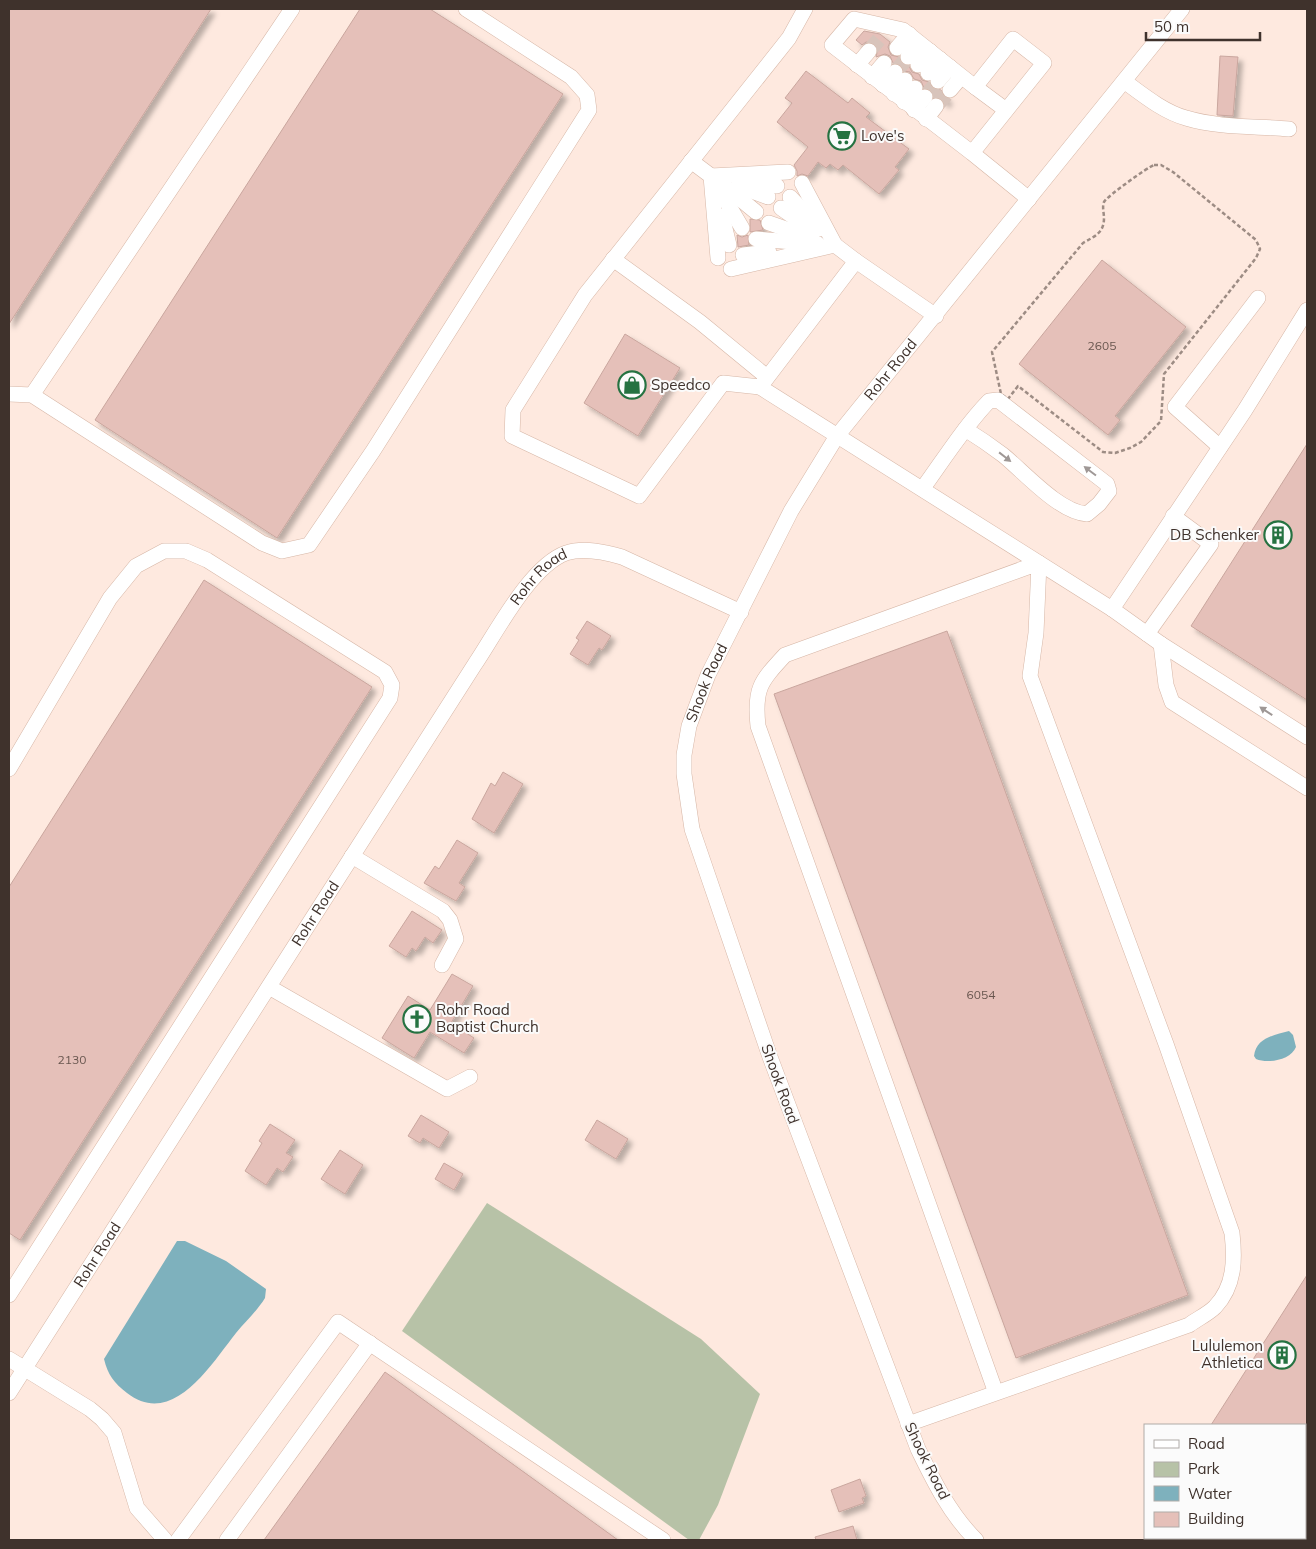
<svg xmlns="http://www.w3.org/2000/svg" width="1316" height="1549" viewBox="0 0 1316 1549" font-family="Mulish,sans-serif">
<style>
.green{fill:#b7c2a7}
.water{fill:#7eb1bd}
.building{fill:#e5c0b9;stroke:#c9a69e;filter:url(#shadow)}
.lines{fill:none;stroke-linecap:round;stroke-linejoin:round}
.minor-tunnel{stroke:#d8c4bb;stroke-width:15;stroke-dasharray:15 8;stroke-linecap:butt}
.minor-casing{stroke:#d6b6a6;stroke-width:16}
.path{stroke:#9d8c84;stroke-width:2.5;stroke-dasharray:4 2.5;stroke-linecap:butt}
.minor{stroke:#fff;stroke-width:15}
.oneway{fill:#9f9896}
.labels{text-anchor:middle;stroke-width:4;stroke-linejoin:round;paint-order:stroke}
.number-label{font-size:12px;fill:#68564f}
.poi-label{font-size:15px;fill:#3f322c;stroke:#fbfbfb;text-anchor:start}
.street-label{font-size:15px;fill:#3f322c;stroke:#fbfbfb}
</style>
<defs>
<filter id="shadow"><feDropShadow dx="4.5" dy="4.5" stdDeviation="2.5" flood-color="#0004"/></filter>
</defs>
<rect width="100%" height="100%" fill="#fee9df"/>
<polygon class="green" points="487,1203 701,1339 760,1394 718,1505 699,1540 689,1540 402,1331"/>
<g class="water">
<path d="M 1289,1031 L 1293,1035 L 1296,1047 C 1291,1060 1268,1064 1256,1059 L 1254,1056 C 1256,1038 1274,1035 1289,1031 Z"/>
<path d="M 177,1241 L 185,1241 L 226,1261 L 266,1289 L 265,1298 C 257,1311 246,1321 236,1333 C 212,1363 173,1429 127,1393 C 114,1383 108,1375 104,1359 Z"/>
</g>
<g class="building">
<polygon points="9,9 211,9 9,324"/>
<polygon points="360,9 430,9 563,94 277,538 95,420"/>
<polygon points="864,31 880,34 890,42 888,47 891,55 899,57 902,64 909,66 912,72 919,74 922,80 929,82 932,88 941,90 944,97 948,99 945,104 941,98 934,97 931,90 924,88 921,81 914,79 910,72 904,71 901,65 893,63 890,56 885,54 876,57 878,48 875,44 866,42 862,45 856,40"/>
<polygon points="1220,56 1238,57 1233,116 1217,115"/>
<polygon points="806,71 848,103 852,98 870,113 866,117 909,149 895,167 899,170 879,194 843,165 838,170 830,164 826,168 818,162 808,176 802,174 797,176 797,171 794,165 808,147 777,122 792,103 785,98"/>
<polygon points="750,219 760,220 763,230 750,232"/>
<polygon points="748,235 749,245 738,247 737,235 742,237"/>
<polygon points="1102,260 1186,327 1115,416 1120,420 1108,435 1019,364"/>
<polygon points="625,334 680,368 638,436 584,403"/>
<polygon points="1307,444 1307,700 1191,626"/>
<polygon points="204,580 372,687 20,1240 9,1233 9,887"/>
<polygon points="587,621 611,636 602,650 599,648 588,665 570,654 579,640 576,638"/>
<polygon points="947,631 1188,1295 1016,1358 774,694"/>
<polygon points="503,772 523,784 494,833 472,819 491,783 495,786"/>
<polygon points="457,840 478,853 459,883 465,887 456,901 424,883 435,866 439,869"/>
<polygon points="412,911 442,930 433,943 425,937 416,951 412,948 406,957 389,946"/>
<polygon points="452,974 473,986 451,1023 474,1038 464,1053 430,1032 414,1058 382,1038 408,996 430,1010"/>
<polygon points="421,1115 449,1132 439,1148 423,1138 420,1143 408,1136"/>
<polygon points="597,1120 628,1139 616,1159 585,1140"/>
<polygon points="270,1124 295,1140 286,1153 293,1157 283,1172 277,1168 266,1185 245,1171 262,1143 259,1141"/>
<polygon points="340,1150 363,1165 345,1194 321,1179"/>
<polygon points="444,1163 463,1174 454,1190 435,1179"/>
<polygon points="1307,1275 1307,1425 1211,1425"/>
<polygon points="385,1372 618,1540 264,1540"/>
<polygon points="860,1479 866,1496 862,1498 864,1503 839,1512 831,1490"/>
<polygon points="853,1526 857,1540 816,1540 815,1537"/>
</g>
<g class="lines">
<g class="minor-tunnel">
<polyline points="869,51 882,36"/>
<polyline points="895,72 908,57"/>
<polyline points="925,97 938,81"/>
<polyline points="936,106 950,90"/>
</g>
<g class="minor-casing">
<g id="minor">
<polyline points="897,48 909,34"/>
<polyline points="908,57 919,43"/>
<polyline points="857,65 869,51"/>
<polyline points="918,65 930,51"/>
<polyline points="928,73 940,59"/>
<polyline points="872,77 884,63"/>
<polyline points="938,81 950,67"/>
<path d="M 1124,81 C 1143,95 1164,112 1186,118 C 1219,128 1255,126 1289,129"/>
<polyline points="883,85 895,72"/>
<polyline points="975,87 1006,110"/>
<polyline points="950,90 961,77"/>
<polyline points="894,94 905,80"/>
<polyline points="904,102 915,88"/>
<polyline points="914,110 925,97"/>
<polyline points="926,119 936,106"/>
<polyline points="972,153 832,45 854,19 903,30 975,87 1013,39 1044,63 972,153 1029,199"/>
<polyline points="691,161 711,176 718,258"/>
<polyline points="711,176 788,172"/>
<polyline points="713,179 742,228"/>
<polyline points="742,180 777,186"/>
<polyline points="802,183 835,245"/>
<polyline points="722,184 756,212"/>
<polyline points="738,186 768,197"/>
<polyline points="790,197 820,229"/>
<polyline points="781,208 811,229"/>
<polyline points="722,216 729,245"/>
<polyline points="769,223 812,238"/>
<polyline points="756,239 818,244"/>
<polyline points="743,255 769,252"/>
<polyline points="613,259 700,322 767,377"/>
<polyline points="731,269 835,245 856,261"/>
<polyline points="936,316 856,261 760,387 1112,609 1161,644 1166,685 1172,702 1307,788"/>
<polyline points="760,387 723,383 639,496 512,436 513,410 585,295 789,38 805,9"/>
<polyline points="9,394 32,395 262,543 282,551 309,545 373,451 589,110 587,95 571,77 466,9"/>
<polyline points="32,395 292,9"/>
<polyline points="1220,447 1175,407 1258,298"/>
<path d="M 923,488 C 944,459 964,427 989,401 L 998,400 L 1107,484 L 1109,491 L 1099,504 L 1087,514 C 1059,512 1025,473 1003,455 C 991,446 978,437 965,429"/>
<polyline points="1112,609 1245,410 1307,310"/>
<polyline points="1147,634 1211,544 1173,516"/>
<polyline points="1161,644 1307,737"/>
<polyline points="9,769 110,598 136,566 164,551 186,551 207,560 385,672 392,685 390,698 9,1295"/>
<polyline points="352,856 443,911 450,920 456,939 442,965"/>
<polyline points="269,987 447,1089 470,1077"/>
<polyline points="9,1359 90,1409 102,1419 114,1433 137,1508 165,1540"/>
<path id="s1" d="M 9,1393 L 475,664 C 496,633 530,566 566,553 C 584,547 605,552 622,557 L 741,612"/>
<path d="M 908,1424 L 1189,1325 C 1197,1319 1208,1314 1215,1307 C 1235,1286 1235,1259 1232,1233 L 1166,1044 L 1030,676 L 1036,633 L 1039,563 L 785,655 C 760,682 754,689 758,726 L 996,1393"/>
<polyline points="178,1540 338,1322 663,1540"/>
<polyline points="227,1540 370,1343"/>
<path id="s2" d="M 976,1540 C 950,1514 934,1482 918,1449 L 770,1057 L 692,829 L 684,774 L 684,755 L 689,726 L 708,675 L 791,511 L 837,436 L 1182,9"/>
</g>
</g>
<path class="path" d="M 1154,165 L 1161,165 L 1173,172 L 1256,240 L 1260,249 L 1256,258 L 1164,374 L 1161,421 L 1141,442 L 1130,448 L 1115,453 L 1103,452 L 1018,386 L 1008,399 L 1001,394 L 992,352 L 1083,243 C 1095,236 1104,233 1104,218 C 1104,213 1102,207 1104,202 C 1106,197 1148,167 1154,165 Z"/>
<use href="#minor" class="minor"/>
</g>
<defs><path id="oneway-solid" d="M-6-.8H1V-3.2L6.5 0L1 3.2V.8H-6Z" transform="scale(1.25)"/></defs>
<g class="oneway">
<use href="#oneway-solid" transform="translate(1005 457) rotate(38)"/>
<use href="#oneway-solid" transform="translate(1090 471) rotate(-143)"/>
<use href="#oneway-solid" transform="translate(1266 711) rotate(-147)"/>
</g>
<defs>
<g id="supermarket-ring" transform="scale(1.4375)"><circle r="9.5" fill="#fbfbfb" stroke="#257241" stroke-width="1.5"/><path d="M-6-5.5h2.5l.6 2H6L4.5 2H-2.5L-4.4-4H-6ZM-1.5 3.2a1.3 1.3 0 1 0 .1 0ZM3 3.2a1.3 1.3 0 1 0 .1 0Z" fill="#257241"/></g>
<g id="shop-ring" transform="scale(1.4375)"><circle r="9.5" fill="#fbfbfb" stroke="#257241" stroke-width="1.5"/><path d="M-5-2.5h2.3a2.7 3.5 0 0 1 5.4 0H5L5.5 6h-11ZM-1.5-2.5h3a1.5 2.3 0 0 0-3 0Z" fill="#257241"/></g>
<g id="building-ring" transform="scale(1.4375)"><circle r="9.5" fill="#fbfbfb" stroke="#257241" stroke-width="1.5"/><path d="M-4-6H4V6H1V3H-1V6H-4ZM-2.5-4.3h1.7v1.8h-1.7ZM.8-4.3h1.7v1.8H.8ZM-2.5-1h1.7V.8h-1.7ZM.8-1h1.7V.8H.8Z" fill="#257241"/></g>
<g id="church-ring" transform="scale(1.4375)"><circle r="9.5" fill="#fbfbfb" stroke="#257241" stroke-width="1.5"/><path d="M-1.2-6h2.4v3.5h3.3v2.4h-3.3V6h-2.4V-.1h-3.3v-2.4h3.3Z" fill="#257241"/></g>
</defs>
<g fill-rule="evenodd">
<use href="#supermarket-ring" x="842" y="136"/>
<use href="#shop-ring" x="632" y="385"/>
<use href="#building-ring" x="1278" y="535"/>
<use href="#church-ring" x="417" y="1019"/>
<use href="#building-ring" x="1282" y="1355"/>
</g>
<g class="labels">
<g class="number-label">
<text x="1102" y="350">2605</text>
<text x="981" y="999">6054</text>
<text x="72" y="1064">2130</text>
</g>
<g class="poi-label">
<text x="861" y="141">Love's</text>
<text x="651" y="390">Speedco</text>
<text x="1259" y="540" text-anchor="end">DB Schenker</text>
<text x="436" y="1015">Rohr Road<tspan x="436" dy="17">Baptist Church</tspan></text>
<text x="1263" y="1351" text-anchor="end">Lululemon<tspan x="1263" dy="17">Athletica</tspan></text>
</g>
<g class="street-label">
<text dy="5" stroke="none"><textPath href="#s2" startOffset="1284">Rohr Road</textPath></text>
<text dy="5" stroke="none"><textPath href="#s1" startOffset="974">Rohr Road</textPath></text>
<text dy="5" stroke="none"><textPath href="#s2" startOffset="919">Shook Road</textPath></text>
<text dy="5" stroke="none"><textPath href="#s1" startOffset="569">Rohr Road</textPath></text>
<text transform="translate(780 1084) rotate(70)" y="5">Shook Road</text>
<text dy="5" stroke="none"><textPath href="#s1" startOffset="164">Rohr Road</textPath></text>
<text transform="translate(927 1461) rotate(64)" y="5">Shook Road</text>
</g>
</g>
<rect width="1316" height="1549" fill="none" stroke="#3f322c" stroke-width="20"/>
<rect x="1144" y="1424" width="162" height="115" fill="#fbfbfb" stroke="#b0aba8"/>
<rect x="1154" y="1440" width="25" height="8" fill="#ffffff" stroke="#b0aba8"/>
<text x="1188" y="1449" font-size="15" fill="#3f322c">Road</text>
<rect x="1154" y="1462" width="25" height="15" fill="#b7c2a7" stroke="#b0aba8"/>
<text x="1188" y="1474" font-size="15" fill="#3f322c">Park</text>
<rect x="1154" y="1486" width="25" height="15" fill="#7eb1bd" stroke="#b0aba8"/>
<text x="1188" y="1499" font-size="15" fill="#3f322c">Water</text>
<rect x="1154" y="1512" width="25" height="15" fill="#e5c0b9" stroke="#b0aba8"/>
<text x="1188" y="1524" font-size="15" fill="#3f322c">Building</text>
<path d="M1146 32v8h114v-8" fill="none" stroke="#3f322c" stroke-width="2.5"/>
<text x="1154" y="32" font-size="15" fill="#3f322c" stroke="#fbfbfb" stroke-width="4" paint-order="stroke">50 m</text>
</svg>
